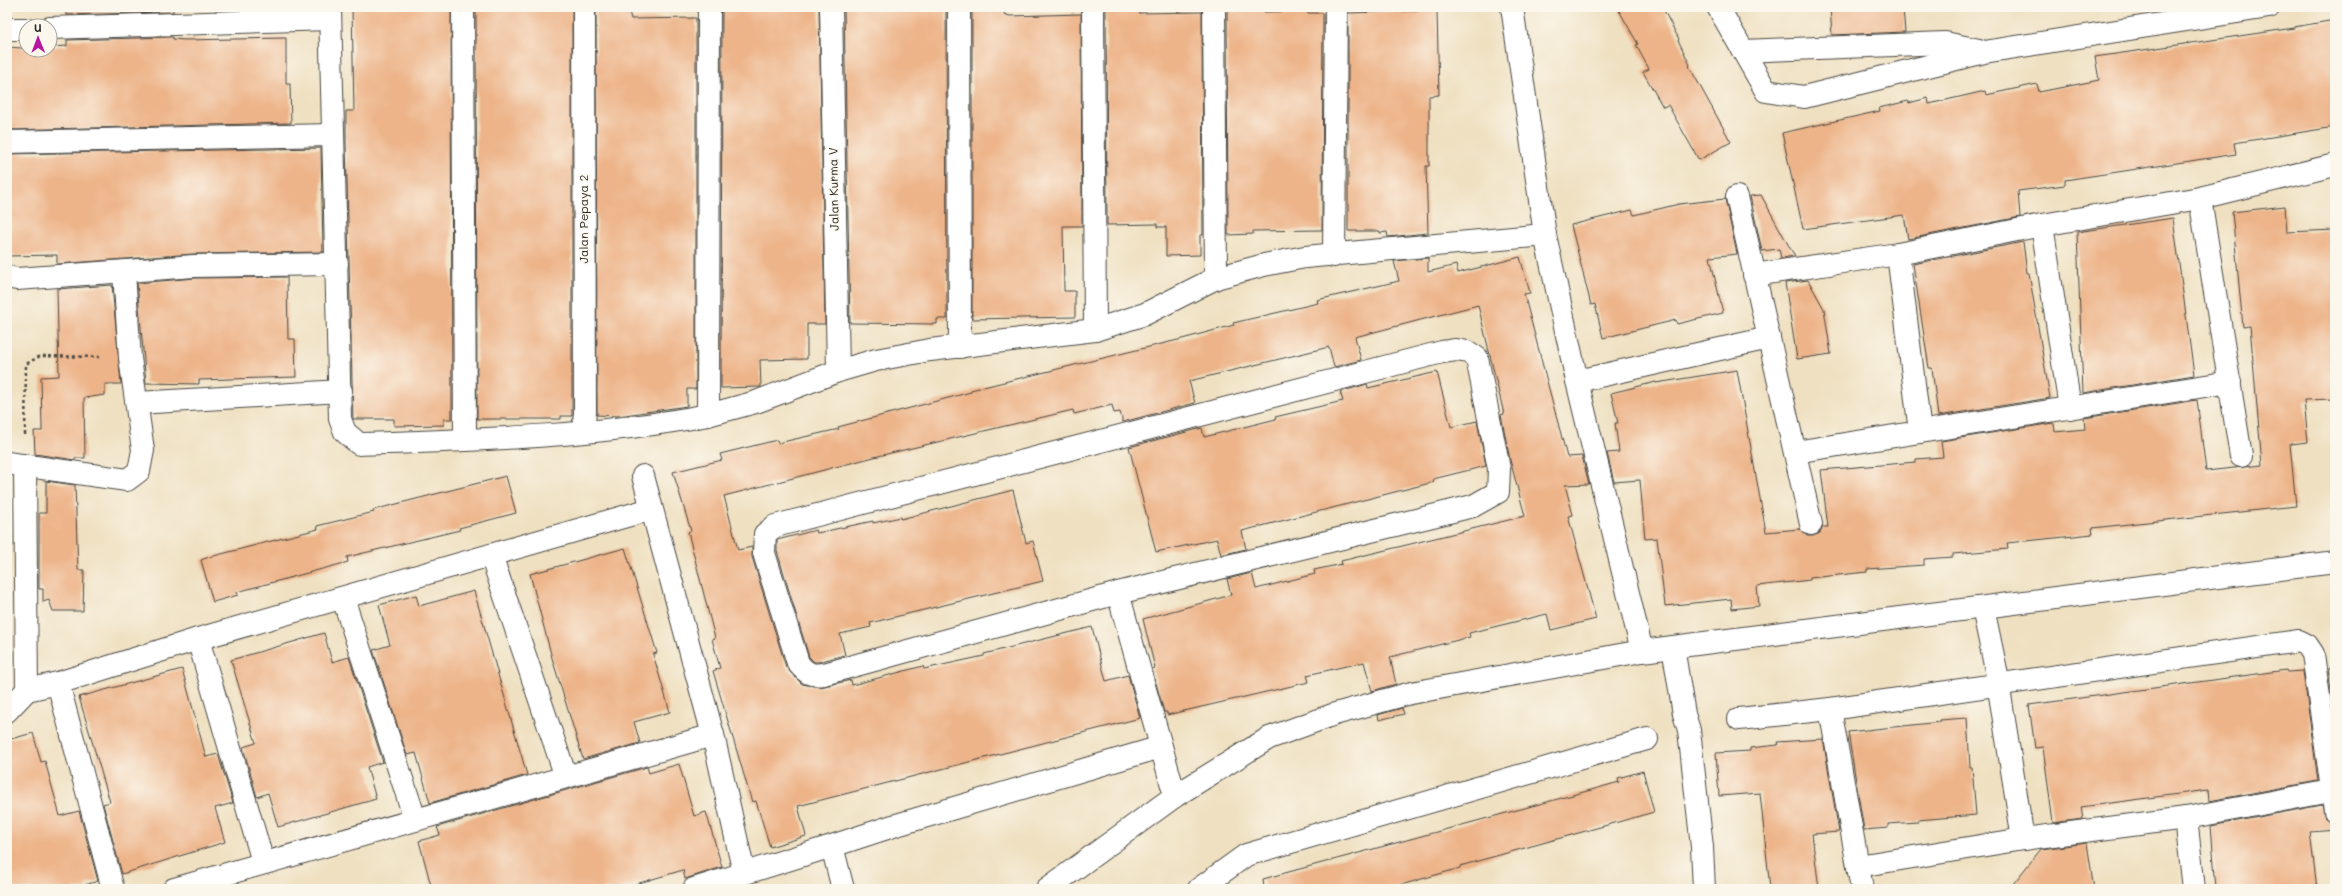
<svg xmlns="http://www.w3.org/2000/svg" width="2342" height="896" viewBox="0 0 2342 896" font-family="Mali,sans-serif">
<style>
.building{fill:#edb489}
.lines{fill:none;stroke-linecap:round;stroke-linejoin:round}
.street-casing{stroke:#484642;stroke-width:24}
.secondary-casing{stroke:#484642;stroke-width:24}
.path{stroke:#484642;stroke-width:2.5;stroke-dasharray:3 3;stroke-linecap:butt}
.street{stroke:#fff;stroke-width:22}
.secondary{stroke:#fff;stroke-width:22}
.labels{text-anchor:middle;stroke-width:3;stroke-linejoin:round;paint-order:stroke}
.street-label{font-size:12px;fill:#2b2b2b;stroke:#fbf7ec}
</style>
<rect width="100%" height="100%" fill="#fbf7ec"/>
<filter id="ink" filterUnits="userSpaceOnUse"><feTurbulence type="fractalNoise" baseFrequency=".025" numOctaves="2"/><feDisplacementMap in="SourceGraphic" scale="8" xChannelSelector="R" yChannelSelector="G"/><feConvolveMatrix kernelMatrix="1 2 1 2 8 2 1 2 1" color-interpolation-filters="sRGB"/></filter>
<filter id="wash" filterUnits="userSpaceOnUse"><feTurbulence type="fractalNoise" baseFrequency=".012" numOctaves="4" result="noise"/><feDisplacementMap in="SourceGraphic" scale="16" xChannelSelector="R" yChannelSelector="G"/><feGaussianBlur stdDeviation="0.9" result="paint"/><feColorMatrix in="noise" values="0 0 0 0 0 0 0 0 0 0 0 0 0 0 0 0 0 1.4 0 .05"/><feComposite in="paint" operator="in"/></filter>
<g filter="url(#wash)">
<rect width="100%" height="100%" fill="#efe0c1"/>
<g id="blocks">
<g class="building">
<polygon points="66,7 173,7 173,12 66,15"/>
<polygon points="352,7 451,7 452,419 444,419 444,425 394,426 394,419 353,419 346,143 346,111 354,111"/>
<polygon points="476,7 572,7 572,416 561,416 561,419 477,419"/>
<polygon points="596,7 628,7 631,19 696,18 696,389 687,389 687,406 618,416 597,415"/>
<polygon points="722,7 819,7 825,324 807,324 807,359 760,360 761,387 759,387 721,388"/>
<polygon points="844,7 946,7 947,319 937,319 937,324 850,323"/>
<polygon points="972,7 1004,7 1004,14 1010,16 1081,14 1082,226 1063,226 1064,291 1075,291 1075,317 972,319"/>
<polygon points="1106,7 1139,7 1139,13 1202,12 1203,235 1200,235 1200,255 1166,256 1166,227 1157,227 1157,224 1107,225"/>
<polygon points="1229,7 1264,7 1264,12 1307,11 1307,13 1323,13 1322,230 1253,231 1253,234 1228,235 1227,12 1229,12"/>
<polygon points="1617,7 1662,7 1679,39 1678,40 1690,65 1689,66 1731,142 1699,160 1668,105 1663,107 1643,72 1649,69 1636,45 1638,44"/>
<polygon points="1830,7 1903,7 1905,32 1832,35"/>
<polygon points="1437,10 1439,95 1429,96 1429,166 1426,166 1428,233 1388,237 1387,232 1380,233 1380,231 1348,231 1348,13"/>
<polygon points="2335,20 2335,127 2234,143 2236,154 2065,180 2065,185 2018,191 2020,217 1908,239 1904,215 1803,229 1782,133 1880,111 1879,108 1908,101 1909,103 1928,98 1929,104 1985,91 1986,95 2037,84 2039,92 2099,80 2095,57 2294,28 2294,27"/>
<polygon points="173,37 173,39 185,40 286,38 286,84 290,84 291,123 7,130 7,47 50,50 50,47 67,46 67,40"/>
<polygon points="321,148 323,252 193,254 57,264 57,255 7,256 7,154"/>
<polygon points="1761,195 1790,248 1795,256 1781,258 1779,249 1762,251 1750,196"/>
<polygon points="1725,199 1737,254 1710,257 1723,313 1677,324 1676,320 1603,338 1595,304 1591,305 1571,225 1632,210 1634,215 1679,204"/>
<polygon points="2285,206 2287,232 2335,230 2335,399 2304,400 2308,442 2290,444 2296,506 2092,528 2093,534 2007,543 2008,549 1953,554 1953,557 1924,559 1924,565 1867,569 1867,572 1810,578 1810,580 1757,586 1759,606 1732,609 1731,599 1665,606 1657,538 1645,539 1640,480 1614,482 1607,453 1619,452 1615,423 1618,423 1611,393 1656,382 1656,383 1737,370 1766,532 1800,529 1807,536 1813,536 1820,533 1823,527 1828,527 1821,470 1916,462 1916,459 1943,457 1941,441 2054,423 2055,432 2085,429 2084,418 2197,400 2206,471 2262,465 2250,326 2243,327 2232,212"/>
<polygon points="2173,218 2194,375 2083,393 2077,232"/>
<polygon points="2023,242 2027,273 2029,273 2050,398 1938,416 1932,368 1929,368 1913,264"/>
<polygon points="1520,257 1530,293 1524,294 1567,457 1582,456 1589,484 1565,485 1573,515 1568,516 1596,619 1551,630 1547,614 1469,633 1470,637 1390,657 1396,684 1372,691 1364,662 1307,675 1309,682 1167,715 1167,712 1164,712 1152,669 1155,668 1143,619 1231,595 1227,579 1252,573 1256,589 1315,574 1314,570 1342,564 1341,561 1525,516 1510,460 1501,415 1504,414 1499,393 1478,305 1355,337 1361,360 1334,367 1329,347 1189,381 1195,403 1123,422 1120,412 1114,413 1112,405 1074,414 1073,410 874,457 724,496 738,550 752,547 752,557 786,667 802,684 820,687 851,680 852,685 923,666 924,669 984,656 984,654 1092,627 1106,681 1128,675 1140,718 798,806 806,836 770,847 756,801 752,802 713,671 720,668 712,639 715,638 688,532 691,531 673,472 722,460 720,454 777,440 778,443 839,429 838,427 971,392 971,390 1182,339 1234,325 1233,323 1318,303 1317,300 1399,281 1394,261 1428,258 1428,272 1456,265 1458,273"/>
<polygon points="287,277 288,339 295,339 296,377 199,380 199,384 146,383 137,283 195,278"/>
<polygon points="1808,280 1824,309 1831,354 1797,359 1785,283"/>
<polygon points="112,285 121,384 105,384 105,395 84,398 85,458 75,458 75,460 35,454 34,431 42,431 41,377 59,376 57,289"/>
<polygon points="1437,372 1451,427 1477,421 1486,466 1433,479 1434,482 1242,531 1246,549 1221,555 1217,539 1156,552 1129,447 1202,428 1204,437 1276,419 1275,417 1343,401 1340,392 1367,384 1368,388"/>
<polygon points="506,476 516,513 459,528 460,530 347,557 348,562 237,592 238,595 213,602 201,560 206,558 318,529 317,526 374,512 373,510"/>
<polygon points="46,481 75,485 78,570 84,570 83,611 53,611 49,600 43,602 43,589 39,589 39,513 46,513"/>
<polygon points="1013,490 1026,543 1033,541 1043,581 870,623 871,627 840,634 845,655 818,662 814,662 809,657 777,551 777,540 816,530 817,533 873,521 873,523 901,517 901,519"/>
<polygon points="625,548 657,653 653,654 670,712 634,722 640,743 583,759 552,658 530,574"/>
<polygon points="474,591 527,775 430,803 416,753 407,755 373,650 390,645 379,605 416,595 419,606"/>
<polygon points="324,633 332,662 349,657 383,762 367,767 376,799 278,827 268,793 257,797 243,747 256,743 231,660"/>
<polygon points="2335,667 2335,721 2328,668"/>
<polygon points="182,669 206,757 218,754 233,803 215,808 225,842 122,874 103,804 110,802 79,697"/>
<polygon points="2286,670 2287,672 2303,671 2318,781 2209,801 2208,790 2081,807 2083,819 2053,823 2043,747 2035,748 2029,705"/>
<polygon points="1402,708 1404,714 1379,720 1378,715"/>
<polygon points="1967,718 1970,767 1972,767 1976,815 1918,820 1918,822 1888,824 1888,828 1864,830 1848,732 1940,722 1940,720"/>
<polygon points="33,733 41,762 45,761 60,816 79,811 98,881 85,885 87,889 7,889 7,740"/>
<polygon points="1823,739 1839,832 1812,834 1819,889 1770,889 1760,793 1719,796 1716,753 1750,751 1750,748 1778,745 1777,742"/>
<polygon points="679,764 694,816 706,812 722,867 685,879 683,870 619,889 432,889 419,841 440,835 437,827 647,767 649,773"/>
<polygon points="1643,771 1654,812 1460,866 1460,868 1387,889 1264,889 1263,879 1591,790 1619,782 1618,778"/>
<polygon points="2322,805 2325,818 2335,823 2335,829 2310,831 2317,889 2216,889 2211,826"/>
<polygon points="2087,843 2094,889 2009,889 2041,849"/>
</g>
</g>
</g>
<g filter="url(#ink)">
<use href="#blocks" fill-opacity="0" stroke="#484642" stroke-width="1"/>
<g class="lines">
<g class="street-casing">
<g id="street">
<path d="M 330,7 L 340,419 L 345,432 L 359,444 C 475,440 593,437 708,415"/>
<polyline points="463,7 465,440"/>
<polyline points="709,7 708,415 756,402 838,371 876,360 930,350 1095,330 1145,314 1216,278 1264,265 1305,257 1545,235"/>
<polyline points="831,7 838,371"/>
<polyline points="959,7 960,347"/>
<polyline points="1093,7 1095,330"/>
<polyline points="1214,7 1216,278"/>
<polyline points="1512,7 1545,235 1577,381 1642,651"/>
<polyline points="1718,7 1766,91 1804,97 1984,52 2269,7"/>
<polyline points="50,28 330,19"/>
<polyline points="7,29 26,29"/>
<polyline points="1743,51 1945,43 1979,50"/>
<polyline points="7,142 333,135"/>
<polyline points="1737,197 1811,524"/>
<polyline points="2200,198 2241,456"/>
<polyline points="2042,225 2070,408"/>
<polyline points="1898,254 1920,432"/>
<polyline points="1334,256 1336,7"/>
<polyline points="1754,275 1898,254 2042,225 2200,198 2335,165"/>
<polyline points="7,277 17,279 194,266 337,264"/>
<path d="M 1456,350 L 1468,352 L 1477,358 L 1499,469 L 1498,492 L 1473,506 L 1118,593 L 824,674 C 810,676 806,673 798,663 L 764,553 L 765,534 L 775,526 L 1442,352 Z"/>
<polyline points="1577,381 1769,338"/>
<polyline points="137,403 341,391"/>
<polyline points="583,432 585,412 584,7"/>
<polyline points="1795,452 2230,382"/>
<polyline points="7,463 127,480 139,471 143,450 130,358 124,273"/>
<polyline points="25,465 27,690"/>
<polyline points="643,476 713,735 744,873"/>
<polyline points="491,555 566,777"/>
<polyline points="1118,593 1175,796"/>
<polyline points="343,598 415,819"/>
<polyline points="1983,608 1996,670 2023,839"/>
<polyline points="198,639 263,862"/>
<polyline points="1673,647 1684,714 1689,730 1702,847 1704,889"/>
<polyline points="58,683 113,889"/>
<polyline points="1830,709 1862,889"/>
<polyline points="7,711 27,690 58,683 198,639 651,509"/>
<polyline points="1739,719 1830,709 2299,641 2307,645 2313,654 2335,811"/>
<polyline points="2186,818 2194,889"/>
<polyline points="1858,866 2023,839 2186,818 2331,791"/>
<polyline points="174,889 713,735"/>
<polyline points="694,889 832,846"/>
<polyline points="843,889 832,846 893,826 1161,747"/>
<polyline points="1199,889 1246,855 1647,739"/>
</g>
</g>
<g class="secondary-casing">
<polyline id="secondary" points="1047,889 1175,796 1269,738 1335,714 1411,693 1642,651 2335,562"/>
</g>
<polyline class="path" points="25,435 26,364 40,356 101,357"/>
<use href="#street" class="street"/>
<use href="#secondary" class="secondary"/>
</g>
</g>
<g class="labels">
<g class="street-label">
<text transform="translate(834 189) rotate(-91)" y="4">Jalan Kurma V</text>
<text transform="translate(584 219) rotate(-90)" y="4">Jalan Pepaya 2</text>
</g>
</g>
<rect width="2342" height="896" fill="none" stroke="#fbf7ec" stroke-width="24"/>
<g transform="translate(38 38) rotate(359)"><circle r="19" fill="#fbf7ec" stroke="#a8a59f"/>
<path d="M0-3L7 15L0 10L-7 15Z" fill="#b5179e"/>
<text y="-6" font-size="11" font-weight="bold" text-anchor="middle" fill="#2b2b2b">U</text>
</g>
</svg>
